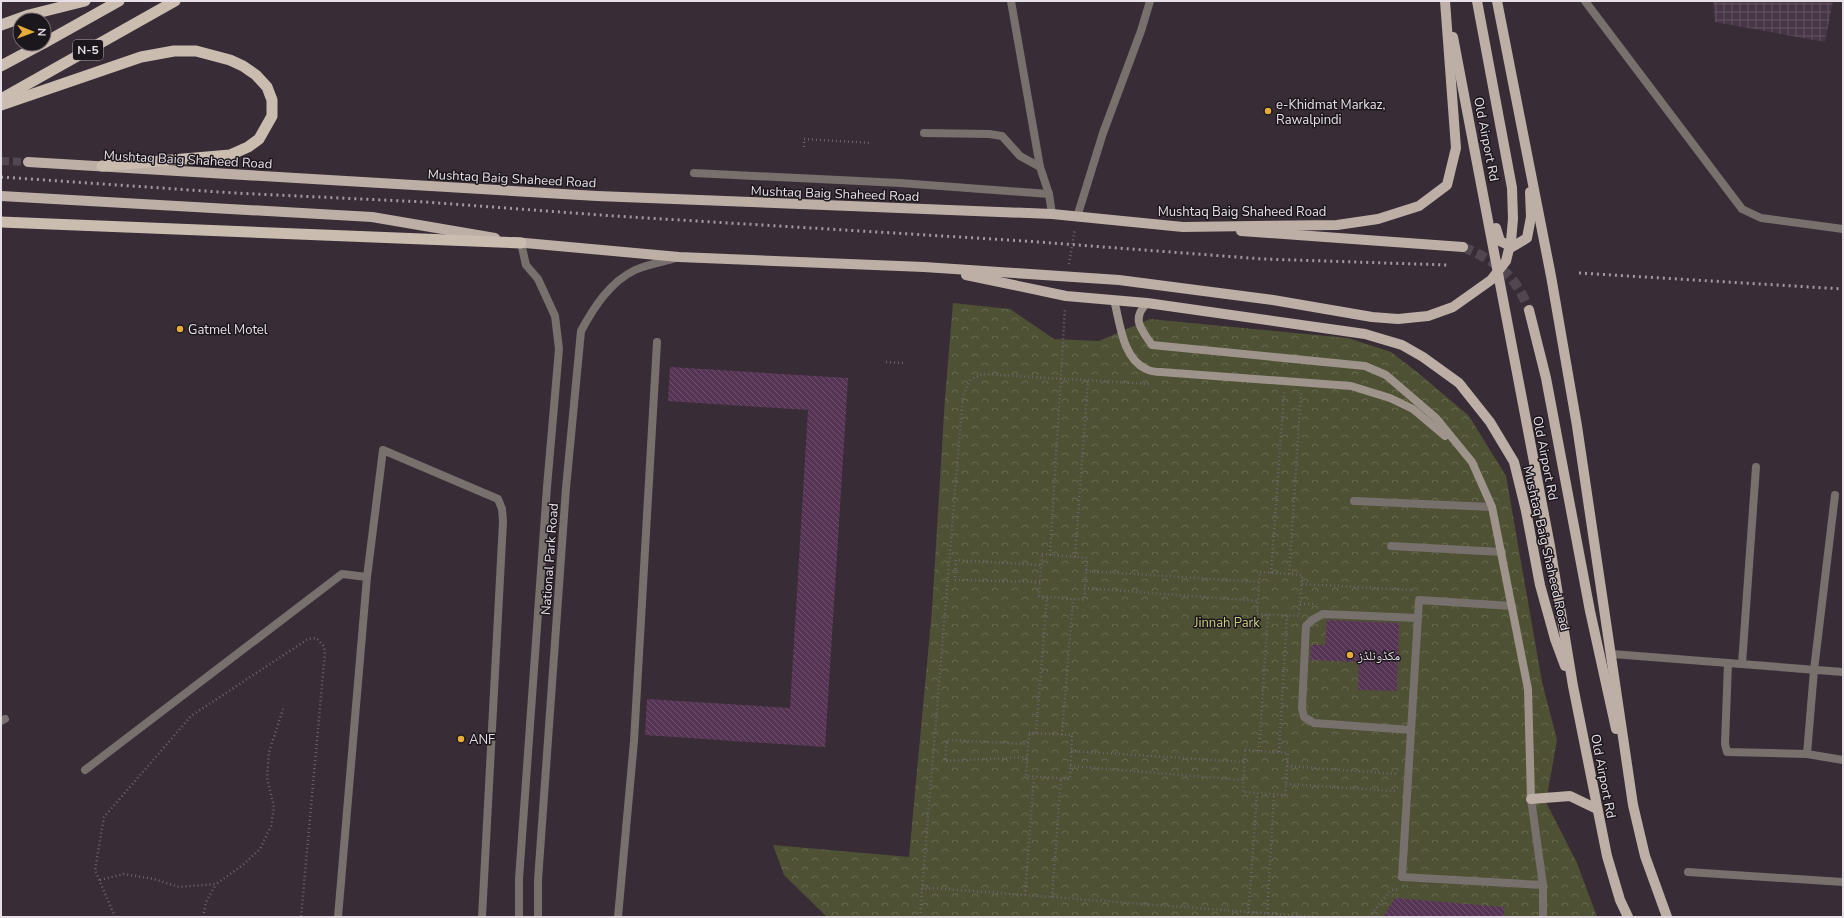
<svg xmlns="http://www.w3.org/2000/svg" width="1844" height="918" viewBox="0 0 1844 918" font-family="'Nunito Sans','Noto Naskh Arabic',sans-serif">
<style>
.industrial{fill:url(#industrial-grid)}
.park{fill:url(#park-crowns)}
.building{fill:url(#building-back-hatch)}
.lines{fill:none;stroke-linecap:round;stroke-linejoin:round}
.secondary-tunnel{stroke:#524751;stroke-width:8;stroke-dasharray:8 4;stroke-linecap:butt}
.primary-tunnel{stroke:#524751;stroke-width:10;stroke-dasharray:10 5;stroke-linecap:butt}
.path{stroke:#6e636d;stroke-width:2.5;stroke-dasharray:1 3;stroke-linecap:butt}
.service{stroke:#77706c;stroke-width:8}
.minor{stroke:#77706c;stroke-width:8}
.tertiary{stroke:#77706c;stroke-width:8}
.secondary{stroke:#9f948c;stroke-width:8}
.primary{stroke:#bdafa5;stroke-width:10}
.trunk{stroke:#cbbcb0;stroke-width:11}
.rail{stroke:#a299a1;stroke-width:3;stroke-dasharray:2 4;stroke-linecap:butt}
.poi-dot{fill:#e8ab37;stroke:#1c171c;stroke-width:1.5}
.labels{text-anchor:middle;stroke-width:3;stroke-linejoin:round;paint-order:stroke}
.shield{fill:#1c171c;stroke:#aaa4aa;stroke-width:1}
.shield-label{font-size:12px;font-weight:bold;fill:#e7e0e7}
.poi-label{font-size:13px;fill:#e7e0e7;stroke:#1c171c;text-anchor:start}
.street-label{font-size:13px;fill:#e7e0e7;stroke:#1c171c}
.park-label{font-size:13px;fill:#c9cd82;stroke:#1c171c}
</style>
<defs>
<pattern id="industrial-grid" width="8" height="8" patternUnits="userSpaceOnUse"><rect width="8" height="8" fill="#473646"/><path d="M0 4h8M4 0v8" fill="none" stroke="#625361"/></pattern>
<pattern id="park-crowns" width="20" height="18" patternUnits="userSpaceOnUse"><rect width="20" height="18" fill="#4f5134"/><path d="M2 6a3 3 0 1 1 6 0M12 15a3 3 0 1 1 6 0" fill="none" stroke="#686a51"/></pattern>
<pattern id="building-back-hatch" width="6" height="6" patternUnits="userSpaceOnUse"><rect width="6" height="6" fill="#563554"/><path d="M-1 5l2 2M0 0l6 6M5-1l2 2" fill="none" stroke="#6e526d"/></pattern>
</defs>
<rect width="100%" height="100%" fill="#382c37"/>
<polygon class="industrial" points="1713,1 1833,1 1825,42 1715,22"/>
<polygon class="park" points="953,303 1010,309 1054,339 1099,341 1150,319 1348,338 1391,352 1417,372 1469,416 1506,476 1542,682 1557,740 1546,802 1577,863 1597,917 827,917 784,875 773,845 909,857 932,610 945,398"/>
<g class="building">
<polygon points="670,367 848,378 825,747 645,735 647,699 790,708 808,410 668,401"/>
<polygon points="1327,620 1399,623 1397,691 1358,690 1359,662 1310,660 1311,645 1325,645"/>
<polygon points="1395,898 1504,907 1504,917 1383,917"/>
</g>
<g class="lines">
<polyline class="secondary-tunnel" points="1,161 28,162"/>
<path class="primary-tunnel" d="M 1463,247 C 1497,262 1515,274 1529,310"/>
<g class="path">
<polyline points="804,147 804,139 872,143"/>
<polyline points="1069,264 1075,229"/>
<polyline points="886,362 904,363"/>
<polyline points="1149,384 983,374 971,379 963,395 922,889 932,888 1316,917"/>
<polygon points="1042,554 1087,558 1084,600 1039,596"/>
<polyline points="1050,555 1065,308"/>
<polyline points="1075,557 1088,380"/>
<polyline points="1086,571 1259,582"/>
<polygon points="1260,572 1302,575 1299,616 1257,614"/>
<polyline points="1271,573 1284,392"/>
<polyline points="1289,574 1301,393"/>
<polyline points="1040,582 955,580 956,560 1041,565"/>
<polyline points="1302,584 1412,590"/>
<polyline points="1084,588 1258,601"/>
<polyline points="1300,604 1316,604"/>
<polygon points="1029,733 1072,735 1070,779 1026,776"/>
<polyline points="1036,733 1047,597"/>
<polyline points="1062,735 1073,599"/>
<polygon points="1245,750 1288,753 1285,795 1243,792"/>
<polyline points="1071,751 1245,762"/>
<polyline points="1259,751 1268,614"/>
<polyline points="1279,752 1287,616"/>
<polyline points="1027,757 945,761 947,740 1028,744"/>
<polyline points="1070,766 1244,780"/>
<polyline points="1287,766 1397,774"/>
<polyline points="1286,784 1395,791"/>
<polyline points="100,880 124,874 154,879 179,887 216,884 243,865 260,849 271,826 274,807 267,778 269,752 284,706"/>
<polyline points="1025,895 1034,777"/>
<polyline points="1052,897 1061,778"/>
<polyline points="115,917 95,870 104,817 191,716 308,639 316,638 323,645 325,652 301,917"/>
<polyline points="203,917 206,902 216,884"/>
<polyline points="920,917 922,889"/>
<polyline points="1248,917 1257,793"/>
<polyline points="1267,917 1274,794"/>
<polyline points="1369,917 1391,890 1400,889"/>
</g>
<g class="service">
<polyline points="924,133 989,134 1002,136 1020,156 1040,167"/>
<polyline points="694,173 900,183 1049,194"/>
<polyline points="1354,501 1492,507"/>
<polyline points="1391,546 1502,552"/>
<polyline points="1512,606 1419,600 1402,877 1543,885"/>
<polyline points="1612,654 1843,672"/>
<polyline points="1728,663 1725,744 1727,752 1807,754 1814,670 1835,495"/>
<polyline points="1742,664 1756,467"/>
<polyline points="1411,730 1314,723 1304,717 1302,708 1306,626 1312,620 1323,614 1417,618"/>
<polyline points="1807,754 1843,760"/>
<polyline points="85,770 342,574 367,577"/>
<polyline points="1531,799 1543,885 1543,917"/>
<polyline points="1688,872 1843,882"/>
<polyline points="338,917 367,577 383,450 498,499 502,509 503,522 482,917"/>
<polyline points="618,917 634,741 657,342"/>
</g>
<g class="minor">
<polyline points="1011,1 1040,167 1049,194 1052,214"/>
<polyline points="1585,1 1742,209 1761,218 1843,229"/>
<polyline points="1,721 5,719"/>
</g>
<g class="tertiary">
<polyline points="1077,217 1103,133 1141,31 1150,1"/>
<polyline points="519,917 519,879 547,487 559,349 555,316 538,279 526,265 521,243"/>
<path d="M 538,917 L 538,880 L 566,488 L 581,331 C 594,307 610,282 635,270 C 648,264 663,262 676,258"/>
</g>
<g class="secondary">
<path d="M 1114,300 C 1120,322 1122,358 1146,369 C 1150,371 1157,372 1161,372 L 1351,386 L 1390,398 L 1413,409 L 1445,436"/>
<path d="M 1147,303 C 1131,319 1141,329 1152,345 L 1365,366 L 1386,375 L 1436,418 L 1472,462 L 1492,507 L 1528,689 L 1531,799"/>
</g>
<g class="primary">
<polyline points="1497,1 1551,276 1577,426 1633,805 1645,856 1667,917"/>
<polyline points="1453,37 1550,546 1573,686 1607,856 1620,900 1628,917"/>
<polyline points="28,162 597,196 1052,214 1183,227 1337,225 1378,219 1419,206 1447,185 1456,148 1445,1"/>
<polyline points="1,196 372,217 495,238"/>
<polyline points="1496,228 1500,241 1512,247 1527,238 1531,217 1530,192"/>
<polyline points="1241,231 1463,247"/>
<polyline points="514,242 679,257 924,267 1119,280 1273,300 1372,317 1398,319 1428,316 1453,307 1491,280 1506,261 1511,241 1513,219 1512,188 1477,1"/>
<polyline points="966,275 1066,296 1147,303 1365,334 1402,345 1423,357 1459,383 1490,422 1514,462 1526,511 1540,585 1555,639 1565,666"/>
<polyline points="1529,310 1546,378 1590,611 1616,729"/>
<polyline points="1531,799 1570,796 1597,809"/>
</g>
<g class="trunk">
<polyline points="1,25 29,15 85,1"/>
<polyline points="44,43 119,1"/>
<polyline points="1,66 42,44"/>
<polyline points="1,99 175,1"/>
<polyline points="1,105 141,57 174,51 196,51 230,60 243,66 256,75 267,87 272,100 272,116 259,139 248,147 230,155 102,166"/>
<polyline points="1,222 521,243"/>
</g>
<g class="rail">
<polyline points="1,177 234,193 425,202 614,216 1025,241 1263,259 1448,265"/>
<polyline points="1579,273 1843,289"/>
</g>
</g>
<g class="poi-dot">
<circle cx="1268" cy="111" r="4"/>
<circle cx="180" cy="329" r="4"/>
<circle cx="1350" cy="655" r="4"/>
<circle cx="461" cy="739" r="4"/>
</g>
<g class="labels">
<rect class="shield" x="73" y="40" width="30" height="20" rx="3"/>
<g class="shield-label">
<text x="88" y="54">N-5</text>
</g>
<g class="poi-label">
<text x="1276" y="109">e-Khidmat Markaz,<tspan x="1276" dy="15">Rawalpindi</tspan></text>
<text x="188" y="334">Gatmel Motel</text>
<text x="1358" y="660">مکڈونلڈز</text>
<text x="469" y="744">ANF</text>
</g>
<g class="street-label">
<text transform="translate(1487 139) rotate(79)" y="5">Old Airport Rd</text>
<text transform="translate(188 159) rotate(3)" y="5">Mushtaq Baig Shaheed Road</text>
<text transform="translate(512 178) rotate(3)" y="5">Mushtaq Baig Shaheed Road</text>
<text transform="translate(835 193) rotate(2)" y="5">Mushtaq Baig Shaheed Road</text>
<text x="1242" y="216">Mushtaq Baig Shaheed Road</text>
<text transform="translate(1546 458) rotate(79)" y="5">Old Airport Rd</text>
<text transform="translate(1547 548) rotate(77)" y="5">Mushtaq Baig Shaheed Road</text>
<text transform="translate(549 559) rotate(-86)" y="5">National Park Road</text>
<text transform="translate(1604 776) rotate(79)" y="5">Old Airport Rd</text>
</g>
<g class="park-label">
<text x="1227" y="627">Jinnah Park</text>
</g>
</g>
<rect width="1844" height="918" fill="none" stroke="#e7e0e7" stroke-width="4"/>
<g transform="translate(32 32) rotate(91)"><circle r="19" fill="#1c171c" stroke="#6d676d"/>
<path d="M0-3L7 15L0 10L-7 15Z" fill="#e8ab37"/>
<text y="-6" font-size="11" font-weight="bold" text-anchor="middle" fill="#e7e0e7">N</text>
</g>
</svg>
